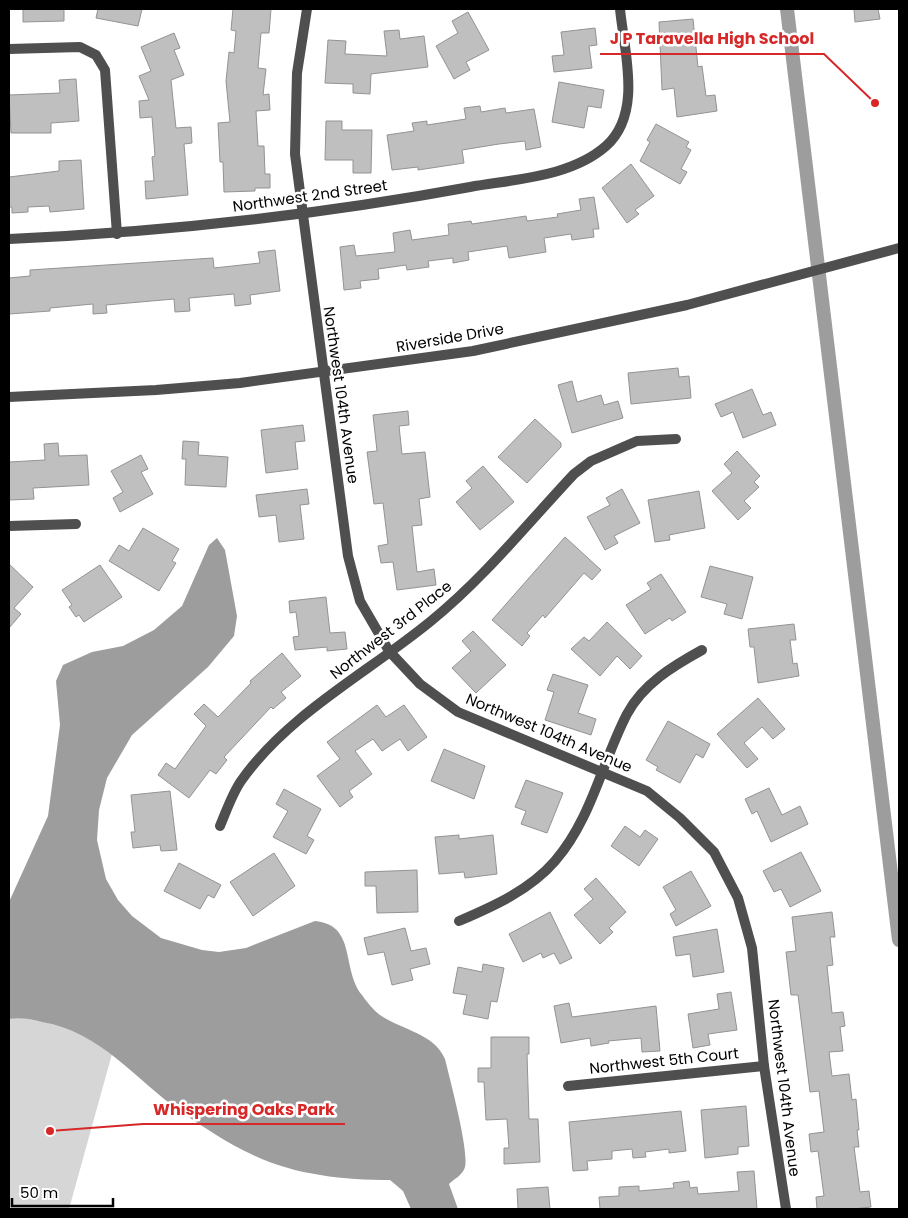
<svg xmlns="http://www.w3.org/2000/svg" width="908" height="1218" viewBox="0 0 908 1218" font-family="Poppins,sans-serif">
<style>
.green{fill:#d6d6d6}
.water{fill:#9d9d9d}
.lines{fill:none;stroke-linecap:round;stroke-linejoin:round}
.canal{stroke:#9d9d9d;stroke-width:14}
.building{fill:#bfbfbf;stroke:#939393}
.minor{stroke:#4f4f4f;stroke-width:10}
.tertiary{stroke:#4f4f4f;stroke-width:10}
.labels{text-anchor:middle;stroke-width:5;stroke-linejoin:round;paint-order:stroke}
.street-label{font-size:15px;fill:#000;stroke:#fff}
.leader{fill:none;stroke:#d62828;stroke-width:2}
.callout-dot{fill:#d62828;stroke:#fff;stroke-width:2}
.callout-label{font-size:16px;text-anchor:middle;font-weight:bold;fill:#d62828;stroke:#fff;stroke-width:5;stroke-linejoin:round;paint-order:stroke}
</style>
<rect width="100%" height="100%" fill="#fff"/>
<path class="green" d="M 18,1017 C 58,1024 78,1030 112,1054 L 69,1209 L 9,1209 L 9,1019 Z"/>
<path class="water" d="M 217,538 L 225,550 L 237,616 L 234,636 L 208,667 L 132,735 L 107,778 L 99,810 L 97,840 L 106,879 L 118,900 L 132,916 L 161,938 L 202,950 L 219,952 L 246,948 L 315,921 C 357,925 341,969 362,995 C 367,1002 373,1010 380,1015 C 401,1030 434,1033 445,1059 C 450,1080 469,1150 465,1167 C 463,1175 454,1179 449,1184 L 458,1209 L 411,1209 L 403,1191 L 390,1180 C 344,1180 295,1175 253,1155 C 230,1145 202,1126 181,1112 C 135,1079 101,1032 42,1022 C 31,1019 20,1017 9,1019 L 9,902 L 48,816 L 60,725 L 56,681 L 63,665 L 92,652 L 123,646 L 154,630 L 182,606 L 209,545 Z"/>
<g class="lines">
<polyline class="canal" points="787,9 899,940"/>
</g>
<g class="building">
<polygon points="23,9 64,9 64,21 23,22"/>
<polygon points="98,9 142,9 138,26 96,18"/>
<polygon points="233,9 271,9 269,33 261,33 258,68 266,69 263,95 269,94 270,110 256,111 258,146 264,146 265,174 270,174 270,188 255,188 255,191 224,192 223,162 220,162 218,123 230,122 226,81 229,52 234,53 236,31 231,30"/>
<polygon points="854,9 878,9 880,19 855,22"/>
<polygon points="468,12 489,50 466,62 470,70 454,79 436,46 458,33 452,21"/>
<polygon points="693,19 698,67 702,66 706,96 715,95 717,111 677,117 674,88 662,90 659,22"/>
<polygon points="595,28 597,45 589,46 592,68 554,72 552,56 564,55 561,32"/>
<polygon points="399,30 400,39 424,36 428,67 371,74 370,94 353,93 353,84 325,83 328,40 346,41 345,54 387,56 384,31"/>
<polygon points="174,33 180,48 174,50 184,75 171,80 176,128 191,127 192,143 184,144 188,195 146,199 145,181 154,181 152,157 155,156 152,117 140,118 139,101 149,100 139,76 151,71 141,47"/>
<polygon points="76,79 79,121 51,123 51,133 11,133 9,95 60,93 59,80"/>
<polygon points="559,82 604,90 601,108 588,106 584,128 552,122"/>
<polygon points="480,106 481,112 505,108 506,113 534,109 541,147 526,150 525,141 499,144 462,150 464,163 418,170 418,167 392,170 387,135 414,131 412,123 427,121 427,125 466,119 464,108"/>
<polygon points="326,121 342,121 342,130 372,130 371,173 353,173 353,160 325,160"/>
<polygon points="656,124 689,142 686,147 691,150 681,169 687,172 680,184 640,161 650,142 647,140"/>
<polygon points="81,160 84,209 50,212 49,206 28,207 28,212 12,213 12,207 9,207 9,177 59,171 59,161"/>
<polygon points="631,164 654,196 635,210 639,214 627,223 602,188"/>
<polygon points="594,197 599,229 593,229 594,237 572,240 571,234 544,238 546,252 509,258 507,246 468,252 469,260 453,263 453,258 428,261 429,267 407,270 406,265 378,269 379,279 360,281 361,288 344,290 340,247 354,245 356,256 395,252 393,233 410,230 412,240 449,235 448,224 471,221 472,224 526,216 527,221 558,217 557,214 581,210 579,199"/>
<polygon points="275,250 280,291 250,295 251,304 235,306 234,294 189,298 190,311 175,312 174,299 106,305 107,313 93,314 93,304 50,308 50,311 9,314 9,278 30,276 30,270 213,258 214,268 260,263 258,252"/>
<polygon points="678,368 679,377 689,376 691,398 631,404 628,373"/>
<polygon points="572,381 577,402 601,395 604,405 618,401 623,418 572,433 558,385"/>
<polygon points="752,389 763,415 771,412 776,425 743,438 733,412 721,417 715,404"/>
<polygon points="408,411 409,425 399,426 402,454 425,452 430,497 419,499 422,525 412,526 417,572 434,569 436,585 397,590 393,562 381,563 378,546 388,544 383,503 374,504 367,452 377,451 373,415"/>
<polygon points="535,419 561,443 561,447 527,483 498,457"/>
<polygon points="303,425 305,441 295,442 298,469 266,473 261,430"/>
<polygon points="183,441 199,442 198,455 228,457 226,487 185,485 186,459 182,459"/>
<polygon points="58,443 59,456 87,455 89,485 33,488 34,499 9,500 9,462 45,460 44,444"/>
<polygon points="737,451 760,476 754,482 759,487 744,501 751,508 738,520 712,491 732,473 724,464"/>
<polygon points="141,455 148,469 141,472 153,494 120,512 113,498 123,492 111,471"/>
<polygon points="483,466 514,502 480,530 456,502 472,488 466,481"/>
<polygon points="307,489 309,504 300,505 304,539 279,542 276,515 259,517 256,495"/>
<polygon points="622,489 640,523 614,536 618,543 605,550 587,517 610,505 606,498"/>
<polygon points="699,491 705,528 669,535 670,540 655,542 648,500"/>
<polygon points="143,528 179,549 172,561 176,563 159,591 109,561 119,545 129,551"/>
<polygon points="565,537 601,570 592,580 584,573 545,618 543,615 527,633 530,636 522,646 492,620"/>
<polygon points="9,564 33,587 14,608 21,614 9,628"/>
<polygon points="100,565 122,597 84,622 79,615 76,617 69,607 72,605 62,590"/>
<polygon points="710,566 753,577 742,619 724,614 727,604 701,597"/>
<polygon points="661,574 686,612 672,621 670,618 645,634 626,605 651,589 647,583"/>
<polygon points="326,597 330,633 345,632 347,649 327,651 327,647 295,650 293,637 299,636 296,612 290,613 289,601"/>
<polygon points="607,622 642,656 630,669 617,656 600,676 571,649 584,637 589,641"/>
<polygon points="794,624 796,640 790,640 793,664 797,663 799,676 758,683 754,647 750,647 748,629"/>
<polygon points="473,631 506,665 476,693 452,668 471,651 462,641"/>
<polygon points="282,653 301,676 281,692 286,698 273,709 271,707 224,757 227,760 216,774 210,770 189,798 158,775 166,763 175,769 206,726 194,714 204,704 218,717 251,683 250,681"/>
<polygon points="553,674 588,685 578,713 596,719 591,735 545,720 554,692 547,690"/>
<polygon points="758,698 785,729 773,739 762,727 744,743 758,759 747,768 717,734"/>
<polygon points="377,705 386,717 404,705 427,737 408,751 400,739 382,751 373,739 355,751 372,774 349,791 353,797 340,807 317,776 340,759 327,742"/>
<polygon points="668,721 710,744 703,758 696,754 680,783 656,770 658,767 646,760"/>
<polygon points="444,749 485,766 474,799 431,781"/>
<polygon points="526,780 563,793 547,833 521,824 526,811 515,807"/>
<polygon points="769,788 782,815 800,806 808,824 771,842 757,811 752,814 745,799"/>
<polygon points="284,789 321,809 307,836 314,840 306,854 273,837 288,811 276,804"/>
<polygon points="170,791 177,850 161,851 160,845 133,848 131,832 135,832 131,795"/>
<polygon points="625,826 640,837 645,830 658,839 639,866 611,846"/>
<polygon points="459,835 459,839 493,835 497,874 465,878 464,872 439,874 435,837"/>
<polygon points="801,852 821,891 790,907 781,889 774,892 763,871"/>
<polygon points="274,853 295,886 253,916 230,882"/>
<polygon points="179,863 221,885 214,898 208,895 200,909 164,891"/>
<polygon points="417,870 418,912 377,913 376,886 365,886 365,872"/>
<polygon points="691,871 711,906 676,926 670,914 676,910 663,887"/>
<polygon points="596,878 626,912 609,928 613,932 600,944 574,915 593,899 584,889"/>
<polygon points="550,912 572,958 560,964 554,953 543,958 541,953 523,962 509,934"/>
<polygon points="832,912 835,937 830,937 833,965 827,966 832,1013 843,1012 845,1026 840,1027 843,1051 829,1052 832,1076 849,1074 852,1100 856,1099 859,1130 857,1130 859,1147 854,1147 860,1192 869,1191 871,1207 852,1209 817,1209 816,1197 824,1196 818,1151 811,1152 809,1134 824,1132 819,1091 810,1092 798,995 791,995 786,952 796,951 792,917"/>
<polygon points="405,928 411,951 426,948 430,964 410,969 413,980 392,985 384,952 368,955 364,938"/>
<polygon points="717,929 724,972 693,977 690,954 676,956 673,937"/>
<polygon points="483,964 504,968 497,1002 491,1001 488,1019 463,1014 467,995 453,993 458,967 482,972"/>
<polygon points="731,992 737,1030 708,1034 710,1045 693,1048 688,1014 719,1009 717,994"/>
<polygon points="569,1003 572,1017 656,1006 660,1051 642,1052 641,1038 608,1041 609,1043 591,1046 590,1038 561,1043 554,1006"/>
<polygon points="491,1037 529,1037 529,1054 527,1054 529,1119 538,1119 540,1162 504,1164 504,1148 509,1148 507,1119 486,1120 484,1082 478,1082 478,1068 491,1068"/>
<polygon points="746,1106 749,1146 738,1147 738,1154 705,1158 701,1110"/>
<polygon points="681,1111 686,1151 669,1153 669,1149 645,1152 646,1157 633,1158 632,1149 612,1151 612,1159 587,1161 588,1170 573,1171 569,1122"/>
<polygon points="754,1171 757,1209 600,1209 599,1197 619,1196 619,1187 639,1186 639,1191 674,1188 673,1183 689,1181 690,1188 697,1187 698,1194 739,1191 737,1172"/>
<polygon points="548,1187 550,1209 518,1209 517,1189"/>
</g>
<g class="lines">
<g class="minor">
<polyline points="307,9 297,73 295,154 348,556 360,601 389,651 420,684 458,712 647,791 680,818 714,852 738,898 752,948 764,1066 786,1209"/>
<polyline points="9,49 80,47 96,55 105,70 117,234"/>
<path d="M 9,239 C 164,232 318,215 470,187 C 515,179 571,177 606,146 C 643,113 624,51 620,9"/>
<polyline points="9,526 76,524"/>
<path d="M 220,826 C 226,812 232,794 241,781 C 288,714 369,672 431,621 C 484,578 528,523 574,474 L 591,461 L 637,441 L 676,439"/>
<path d="M 459,921 C 494,906 530,890 555,861 C 592,818 602,762 627,714 C 643,684 673,666 702,650"/>
<polyline points="568,1086 764,1066"/>
</g>
<polyline class="tertiary" points="9,397 156,390 240,383 473,351 687,305 899,248"/>
</g>
<g class="labels">
<g class="street-label">
<text transform="translate(310 196) rotate(-8)" y="5">Northwest 2nd Street</text>
<text transform="translate(450 338) rotate(-10)" y="5">Riverside Drive</text>
<text transform="translate(341 395) rotate(82)" y="5">Northwest 104th Avenue</text>
<text transform="translate(391 630) rotate(-38)" y="5">Northwest 3rd Place</text>
<text transform="translate(549 733) rotate(23)" y="5">Northwest 104th Avenue</text>
<text transform="translate(664 1061) rotate(-6)" y="5">Northwest 5th Court</text>
<text transform="translate(784 1088) rotate(83)" y="5">Northwest 104th Avenue</text>
</g>
</g>
<path class="leader" d="M875 103L824 54H600M50 1131L143 1124H345"/>
<g class="callout-dot">
<circle cx="875" cy="103" r="5"/>
<circle cx="50" cy="1131" r="5"/>
</g>
<g class="callout-label">
<text x="712" y="44">J P Taravella High School</text>
<text x="244" y="1115">Whispering Oaks Park</text>
</g>
<rect width="908" height="1218" fill="none" stroke="#000000" stroke-width="20"/>
<path d="M12 1198v8h101v-8" fill="none" stroke="#000000" stroke-width="2.5"/>
<text x="20" y="1198" font-size="15" fill="#000000" stroke="#ffffff" stroke-width="4" paint-order="stroke">50 m</text>
</svg>
